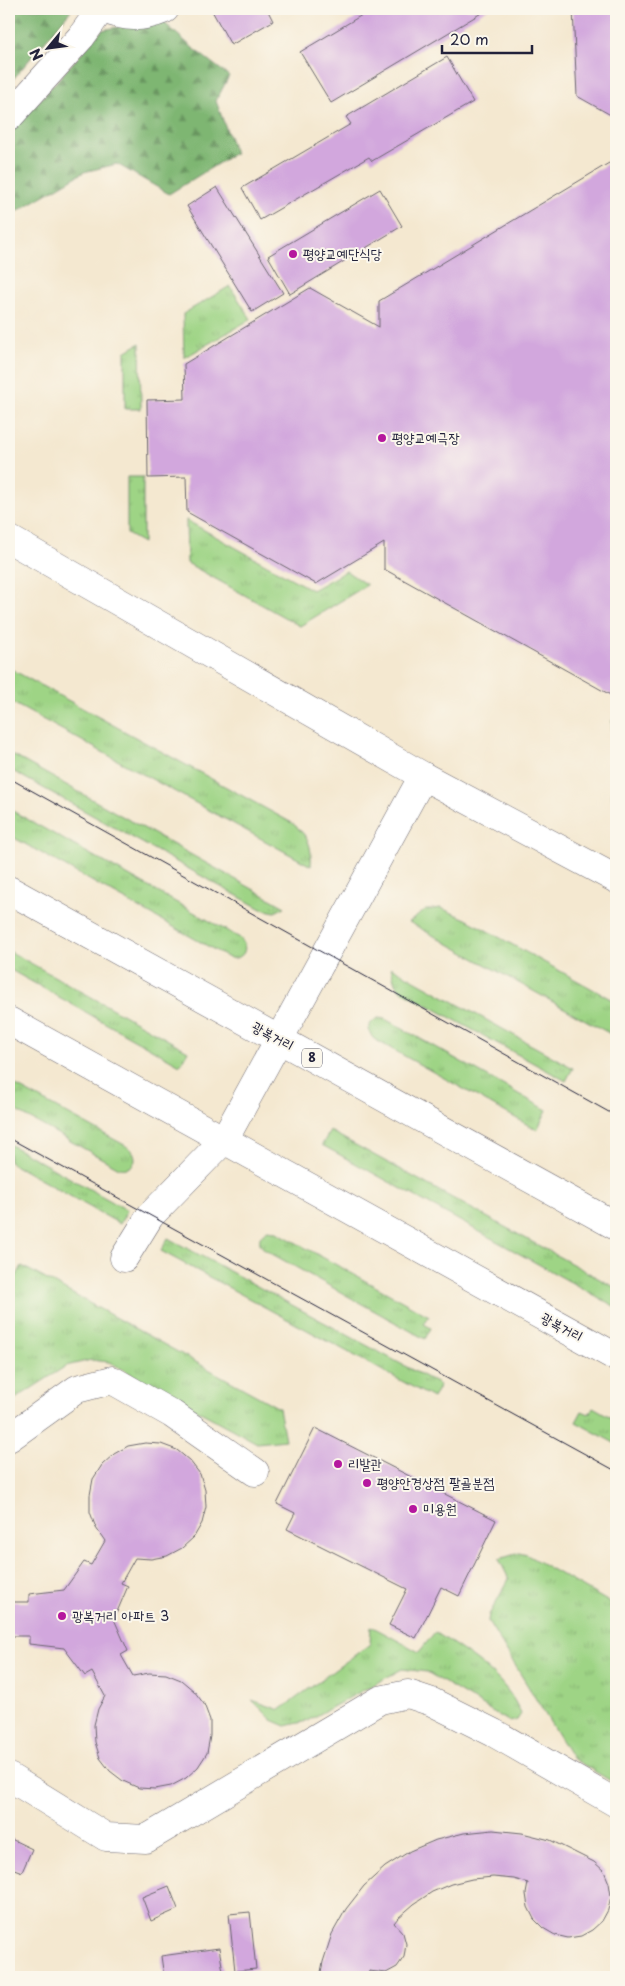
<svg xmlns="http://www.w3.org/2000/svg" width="625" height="1986" viewBox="0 0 625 1986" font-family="'Playpen Sans','Poor Story',sans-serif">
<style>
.grass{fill:url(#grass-tufts);stroke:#607b60}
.forest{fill:url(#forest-firs);stroke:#506c56}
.building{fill:#d2a7dd}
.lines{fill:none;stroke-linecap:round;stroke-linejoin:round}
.minor-casing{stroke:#6c676f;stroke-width:29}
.trunk-casing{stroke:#6c676f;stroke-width:29}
.minor{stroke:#fff;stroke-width:28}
.trunk{stroke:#fff;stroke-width:28}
.tram{stroke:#22223b;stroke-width:1}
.poi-dot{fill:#b5179e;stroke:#fbf7ec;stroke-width:2}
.labels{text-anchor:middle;stroke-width:4;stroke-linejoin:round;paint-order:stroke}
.shield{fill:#fbf7ec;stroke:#636270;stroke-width:1}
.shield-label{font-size:12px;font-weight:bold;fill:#22223b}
.poi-label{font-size:14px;fill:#22223b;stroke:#fbf7ec;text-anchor:start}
.street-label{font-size:14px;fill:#22223b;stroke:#fbf7ec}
</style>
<defs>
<pattern id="grass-tufts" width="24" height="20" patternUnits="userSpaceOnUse" patternTransform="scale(1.25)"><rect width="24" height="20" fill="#9ed485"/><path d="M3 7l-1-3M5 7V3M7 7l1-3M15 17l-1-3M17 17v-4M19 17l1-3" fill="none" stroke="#88b674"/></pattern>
<pattern id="forest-firs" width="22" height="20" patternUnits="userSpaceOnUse" patternTransform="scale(1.25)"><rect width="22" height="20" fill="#7eb672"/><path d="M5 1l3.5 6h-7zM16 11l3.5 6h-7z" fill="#67945f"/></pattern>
</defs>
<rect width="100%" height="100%" fill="#fbf7ec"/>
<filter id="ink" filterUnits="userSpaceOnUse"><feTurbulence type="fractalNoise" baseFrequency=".02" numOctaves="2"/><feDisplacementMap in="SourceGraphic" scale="10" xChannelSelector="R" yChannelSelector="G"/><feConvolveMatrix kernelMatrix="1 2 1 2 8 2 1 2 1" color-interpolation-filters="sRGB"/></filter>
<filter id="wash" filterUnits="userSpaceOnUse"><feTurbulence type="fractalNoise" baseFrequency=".0096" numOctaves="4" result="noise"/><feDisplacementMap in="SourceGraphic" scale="20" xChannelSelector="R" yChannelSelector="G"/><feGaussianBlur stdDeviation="1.12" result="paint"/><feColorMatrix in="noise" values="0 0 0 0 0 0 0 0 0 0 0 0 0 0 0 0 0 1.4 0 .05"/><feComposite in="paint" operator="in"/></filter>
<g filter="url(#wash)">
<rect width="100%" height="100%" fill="#f4e8d0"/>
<g class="grass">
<polygon points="230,286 251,319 184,358 183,314"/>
<polygon points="140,343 141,409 125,409 125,352"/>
<polygon points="127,477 143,477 143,543 127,534"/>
<polygon points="186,520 312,590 346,571 367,585 300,626 187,563"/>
<path d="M 9,668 L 292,823 C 309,837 312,845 311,866 L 9,701 Z"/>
<polygon points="612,720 616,722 616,801 612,799"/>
<polygon points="9,753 285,907 275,912 261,909 9,769"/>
<path d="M 9,809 L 240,938 C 250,949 243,960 229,958 L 9,835 Z"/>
<polygon points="441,908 466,919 616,1002 616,1037 409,922 426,910"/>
<polygon points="9,951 188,1051 180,1065 9,969"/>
<polygon points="391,967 573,1068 566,1081 400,990 394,980"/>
<path d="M 378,1018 L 385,1019 L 547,1110 L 537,1130 L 374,1039 C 366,1030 368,1023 378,1018 Z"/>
<path d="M 9,1082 L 130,1148 C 140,1158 134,1171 119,1168 L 9,1107 Z"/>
<polygon points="330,1131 616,1288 616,1307 322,1145"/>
<polygon points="9,1144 127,1210 120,1224 9,1162"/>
<path d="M 268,1230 L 275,1231 L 429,1316 L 424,1324 L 431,1328 L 425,1339 L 265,1250 C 257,1243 258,1235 268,1230 Z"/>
<polygon points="168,1238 440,1385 433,1398 161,1251"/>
<polygon points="22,1266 279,1408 285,1440 257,1443 109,1362 91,1360 66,1366 9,1403 9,1290"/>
<polygon points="593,1407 616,1420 616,1444 576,1422 582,1411 589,1414"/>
<polygon points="519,1553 527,1555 616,1606 616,1784 572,1758 488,1621 489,1615 509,1579 499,1559"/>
<path d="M 371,1626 L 419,1652 L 435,1632 C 469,1655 505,1675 521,1714 L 517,1720 L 510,1722 L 427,1672 L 402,1669 L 307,1721 L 286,1726 L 272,1720 L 252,1700 L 280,1710 L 370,1644 Z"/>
</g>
<g class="forest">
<polygon points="9,9 72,9 9,84"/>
<polygon points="160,19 194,49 229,76 216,101 235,153 169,194 117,164 84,172 9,216 9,135 102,30"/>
</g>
<g id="blocks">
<g class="building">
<polygon points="211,9 267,9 273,21 231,45"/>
<polygon points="372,9 488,9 331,103 300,52"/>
<polygon points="573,9 616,9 616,118 577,96"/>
<polygon points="447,57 473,102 372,161 369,157 260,220 242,188 351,124 346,117"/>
<polygon points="609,163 616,167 616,698 384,569 384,543 316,584 187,512 186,477 148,478 147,400 185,399 184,364 310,288 379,327 379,301"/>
<polygon points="217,187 283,293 252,312 187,206"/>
<polygon points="380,189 402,226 290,294 268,256"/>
<polygon points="315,1428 496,1520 459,1596 441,1587 416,1638 389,1625 407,1589 287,1529 295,1513 277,1504"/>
<polygon points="145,1443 161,1444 177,1450 190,1461 200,1474 205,1490 206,1507 202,1523 194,1537 182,1548 167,1556 151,1559 135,1558 121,1583 128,1586 114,1619 128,1651 121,1655 133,1676 149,1673 166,1674 181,1680 194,1691 204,1704 210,1720 210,1736 207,1753 198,1767 186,1778 171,1786 155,1789 139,1788 123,1781 110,1771 100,1758 95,1742 94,1725 98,1709 105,1696 92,1672 85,1676 64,1648 29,1644 29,1636 9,1636 9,1602 29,1602 29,1594 64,1590 84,1562 91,1565 105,1541 96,1528 90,1512 90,1495 93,1479 102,1465 114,1454 128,1446"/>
<polygon points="493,1830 522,1833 550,1840 594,1862 604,1871 609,1883 611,1896 608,1910 602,1921 592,1930 581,1936 568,1938 555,1935 543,1928 534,1919 528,1907 526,1894 528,1883 514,1879 493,1877 472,1879 451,1884 432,1892 414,1904 398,1918 394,1923 403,1933 406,1944 404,1957 397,1967 386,1973 369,1971 368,1977 320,1977 323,1962 332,1934 346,1909 364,1886 385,1867 410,1851 436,1840 464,1833"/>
<polygon points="9,1838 32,1849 22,1872 9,1867"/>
<polygon points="169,1886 178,1909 151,1921 142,1897"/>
<polygon points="250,1912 256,1969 235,1971 229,1914"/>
<polygon points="219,1948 224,1977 164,1977 161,1956"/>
</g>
</g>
</g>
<g filter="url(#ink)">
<use href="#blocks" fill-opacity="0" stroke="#6c676f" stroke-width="1"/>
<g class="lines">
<g class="minor-casing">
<g id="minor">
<path d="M 103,9 C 126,18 141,19 165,9"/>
<polyline points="9,117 81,37 101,9"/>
<polyline points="9,539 423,776 616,879"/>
<polyline points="124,1258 150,1216 224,1140 423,776"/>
<polyline points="9,1438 77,1389 112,1380 172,1414 255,1472"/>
<polyline points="9,1777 106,1837 146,1839 380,1700 408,1694 432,1702 494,1733 616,1803"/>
</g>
</g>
<g class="trunk-casing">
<g id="trunk">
<polyline points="9,890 616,1226"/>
<polyline points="9,1021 616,1357"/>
</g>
</g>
<use href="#minor" class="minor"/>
<use href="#trunk" class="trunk"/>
<g class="tram">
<polyline points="9,778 616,1116"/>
<polyline points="9,1138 616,1471"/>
</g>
</g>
</g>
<g class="poi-dot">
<circle cx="293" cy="254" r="5"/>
<circle cx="382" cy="438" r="5"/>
<circle cx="338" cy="1464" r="5"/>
<circle cx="367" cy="1483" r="5"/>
<circle cx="413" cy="1509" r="5"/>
<circle cx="62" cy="1616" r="5"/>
</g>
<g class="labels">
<rect class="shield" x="302" y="1048.5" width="20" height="19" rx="4"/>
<g class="shield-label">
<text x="312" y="1062">8</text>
</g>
<g class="poi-label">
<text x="303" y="259">평양교예단식당</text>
<text x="392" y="443">평양교예극장</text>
<text x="348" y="1469">리발관</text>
<text x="377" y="1488">평양안경상점 팔골분점</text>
<text x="423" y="1514">미용원</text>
<text x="72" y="1621">광복거리 아파트 3</text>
</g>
<g class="street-label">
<text transform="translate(273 1036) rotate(29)" y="5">광복거리</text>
<text transform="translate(562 1327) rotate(29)" y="5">광복거리</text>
</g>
</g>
<rect width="625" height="1986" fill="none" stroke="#fbf7ec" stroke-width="30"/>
<g transform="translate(48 48) rotate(241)" stroke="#fbf7ec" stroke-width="4" paint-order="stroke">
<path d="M0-4L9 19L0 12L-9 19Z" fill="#22223b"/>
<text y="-8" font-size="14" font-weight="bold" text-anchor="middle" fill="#22223b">N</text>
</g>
<path d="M442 45v8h90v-8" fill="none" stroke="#22223b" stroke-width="2.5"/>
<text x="450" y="45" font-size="15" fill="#22223b" stroke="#fbf7ec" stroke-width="4" paint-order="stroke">20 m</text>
</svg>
